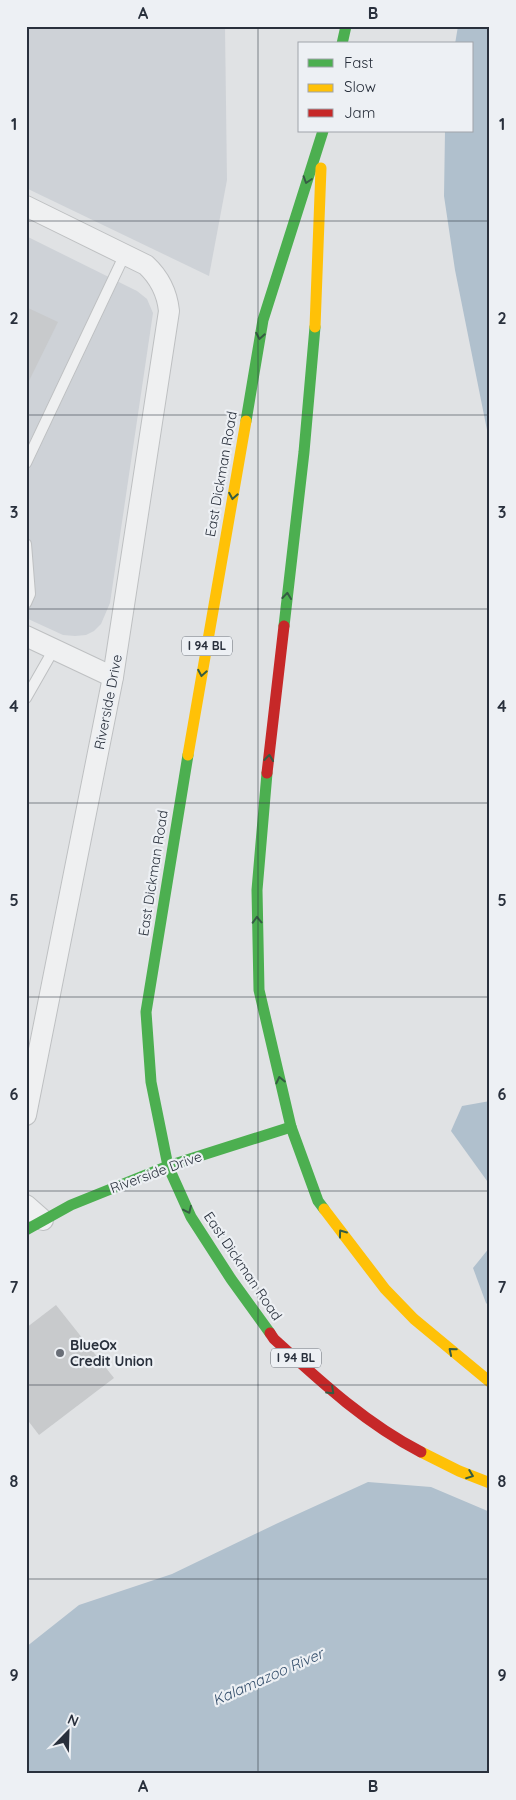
<svg xmlns="http://www.w3.org/2000/svg" width="516" height="1800" viewBox="0 0 516 1800" font-family="Quicksand,sans-serif">
<style>
.built{fill:#ced2d7}
.water{fill:#b0c0cd}
.building{fill:#c8cacc}
.lines{fill:none;stroke-linecap:round;stroke-linejoin:round}
.lane-casing{stroke:#bec0c2;stroke-width:12}
.street-casing{stroke:#bec0c2;stroke-width:22}
.lane{stroke:#eff0f1;stroke-width:10}
.street{stroke:#eff0f1;stroke-width:20}
.fast{stroke:#4caf50;stroke-width:11}
.slow{stroke:#ffc107;stroke-width:11}
.jam{stroke:#c62828;stroke-width:11}
.oneway{stroke:#355c43}
.grid{fill:none;stroke:#29303c;stroke-width:1;stroke-opacity:0.55}
.poi-dot{fill:#696e77;stroke:#edf0f4;stroke-width:2}
.labels{text-anchor:middle;stroke-width:4.5;stroke-linejoin:round;paint-order:stroke}
.shield{fill:#edf0f4;stroke:#646a73;stroke-width:1}
.shield-label{font-size:12px;font-weight:bold;fill:#29303c}
.street-label{font-size:14px;fill:#29303c;stroke:#edf0f4}
.poi-label{font-size:14px;font-weight:bold;fill:#29303c;stroke:#edf0f4;text-anchor:start}
.water-label{font-size:15px;font-style:italic;fill:#36506c;stroke:#edf0f4}
.neatline{fill:none;stroke:#29303c;stroke-width:2}
.grid-label{font-size:16px;text-anchor:middle;font-weight:bold;fill:#29303c}
</style>
<rect width="100%" height="100%" fill="#e0e2e4"/>
<g class="built">
<polygon points="26,26 225,26 227,180 209,276 26,188"/>
<polygon points="26,236 137,291 147,299 153,313 110,603 101,624 94,631 86,635 75,636 63,635 26,618"/>
</g>
<g class="water">
<polygon points="458,26 490,26 490,445 455,270 444,196 445,131 472,131 472,44 455,44"/>
<polygon points="490,1101 490,1185 451,1131 462,1106"/>
<polygon points="490,1247 490,1307 486,1303 473,1268"/>
<polygon points="368,1482 431,1487 490,1512 490,1774 26,1774 26,1647 79,1605 172,1574 278,1523"/>
</g>
<g class="building">
<polygon points="26,307 58,322 26,387"/>
<polygon points="56,1305 114,1378 39,1435 26,1418 26,1328"/>
</g>
<g class="lines">
<g class="lane-casing">
<g id="lane">
<polyline points="26,463 125,254"/>
<polyline points="26,544 30,594 26,603"/>
<polyline points="26,698 54,649"/>
</g>
</g>
<g class="street-casing">
<g id="street">
<path d="M 26,206 L 146,265 C 160,278 167,292 169,311 L 113,677 L 26,1115"/>
<polyline points="26,636 113,677"/>
<polyline points="26,1205 43,1220"/>
</g>
</g>
<use href="#lane" class="lane"/>
<use href="#street" class="street"/>
<g class="fast">
<polyline points="342,44 346,26"/>
<polyline points="246,421 263,320 323,131"/>
<polyline points="284,626 304,452 315,327"/>
<polyline points="188,755 146,1012 151,1082 168,1166 191,1217 231,1279 270,1333"/>
<polyline points="267,773 257,890 259,990 291,1127 318,1201 324,1209"/>
<polyline points="26,1230 71,1205 168,1166 291,1127"/>
</g>
<g class="slow">
<polyline points="315,327 321,168"/>
<polyline points="188,755 246,421"/>
<polyline points="324,1209 385,1289 414,1319 490,1382"/>
<polyline points="421,1452 459,1471 490,1483"/>
</g>
<g class="jam">
<polyline points="267,773 284,626"/>
<path d="M 270,1333 L 274,1339 C 320,1381 365,1423 421,1452"/>
</g>
</g>
<defs><path id="oneway-chevron" d="M-2-3.5L2.5 0L-2 3.5" fill="none" stroke-width="1.6" stroke-linecap="round" stroke-linejoin="round" transform="scale(1.25)"/></defs>
<g class="oneway">
<use href="#oneway-chevron" transform="translate(307 180) rotate(108)"/>
<use href="#oneway-chevron" transform="translate(260 336) rotate(100)"/>
<use href="#oneway-chevron" transform="translate(233 496) rotate(100)"/>
<use href="#oneway-chevron" transform="translate(287 596) rotate(-84)"/>
<use href="#oneway-chevron" transform="translate(202 673) rotate(100)"/>
<use href="#oneway-chevron" transform="translate(269 758) rotate(-84)"/>
<use href="#oneway-chevron" transform="translate(257 920) rotate(-92)"/>
<use href="#oneway-chevron" transform="translate(280 1080) rotate(-103)"/>
<use href="#oneway-chevron" transform="translate(188 1210) rotate(65)"/>
<use href="#oneway-chevron" transform="translate(342 1233) rotate(-126)"/>
<use href="#oneway-chevron" transform="translate(452 1351) rotate(-140)"/>
<use href="#oneway-chevron" transform="translate(331 1391) rotate(43)"/>
<use href="#oneway-chevron" transform="translate(470 1475) rotate(21)"/>
</g>
<path class="grid" d="M 258,26 L 258,1774M 26,221 L 490,221M 26,415 L 490,415M 26,609 L 490,609M 26,803 L 490,803M 26,997 L 490,997M 26,1191 L 490,1191M 26,1385 L 490,1385M 26,1579 L 490,1579"/>
<circle class="poi-dot" cx="60" cy="1353" r="5"/>
<g class="labels">
<g class="shield">
<rect x="182" y="636.5" width="50" height="19" rx="4"/>
<rect x="271" y="1348.5" width="50" height="19" rx="4"/>
</g>
<g class="shield-label">
<text x="207" y="650">I 94 BL</text>
<text x="296" y="1362">I 94 BL</text>
</g>
<g class="street-label">
<text transform="translate(221 474) rotate(-80)" y="5">East Dickman Road</text>
<text transform="translate(108 702) rotate(-79)" y="5">Riverside Drive</text>
<text transform="translate(153 873) rotate(-81)" y="5">East Dickman Road</text>
<text transform="translate(156 1172) rotate(-20)" y="5">Riverside Drive</text>
<text transform="translate(243 1266) rotate(56)" y="5">East Dickman Road</text>
</g>
<g class="poi-label">
<text x="70" y="1350">BlueOx<tspan x="70" dy="16">Credit Union</tspan></text>
</g>
<g class="water-label">
<text transform="translate(268 1677) rotate(-24)" y="5">Kalamazoo River</text>
</g>
</g>
<rect width="516" height="1800" fill="none" stroke="#edf0f4" stroke-width="55"/>
<rect x="298" y="42" width="175" height="90" fill="#edf0f4" stroke="#9fa3aa"/>
<rect x="308" y="59" width="25" height="8" fill="#4caf50" stroke="#9fa3aa"/>
<text x="344" y="68" font-size="15" fill="#29303c">Fast</text>
<rect x="308" y="84" width="25" height="8" fill="#ffc107" stroke="#9fa3aa"/>
<text x="344" y="92" font-size="15" fill="#29303c">Slow</text>
<rect x="308" y="109" width="25" height="8" fill="#c62828" stroke="#9fa3aa"/>
<text x="344" y="118" font-size="15" fill="#29303c">Jam</text>
<g transform="translate(68 1732) rotate(23)" stroke="#edf0f4" stroke-width="4" paint-order="stroke">
<path d="M0-4L9 19L0 12L-9 19Z" fill="#29303c"/>
<text y="-8" font-size="14" font-weight="bold" text-anchor="middle" fill="#29303c">N</text>
</g>
<rect x="28" y="28" width="460" height="1744" class="neatline"/>
<g class="grid-label">
<text x="143" y="19">A</text>
<text x="373" y="19">B</text>
<text x="14" y="130">1</text>
<text x="502" y="130">1</text>
<text x="14" y="324">2</text>
<text x="502" y="324">2</text>
<text x="14" y="518">3</text>
<text x="502" y="518">3</text>
<text x="14" y="712">4</text>
<text x="502" y="712">4</text>
<text x="14" y="906">5</text>
<text x="502" y="906">5</text>
<text x="14" y="1100">6</text>
<text x="502" y="1100">6</text>
<text x="14" y="1293">7</text>
<text x="502" y="1293">7</text>
<text x="14" y="1487">8</text>
<text x="502" y="1487">8</text>
<text x="14" y="1681">9</text>
<text x="502" y="1681">9</text>
<text x="143" y="1792">A</text>
<text x="373" y="1792">B</text>
</g>
</svg>
